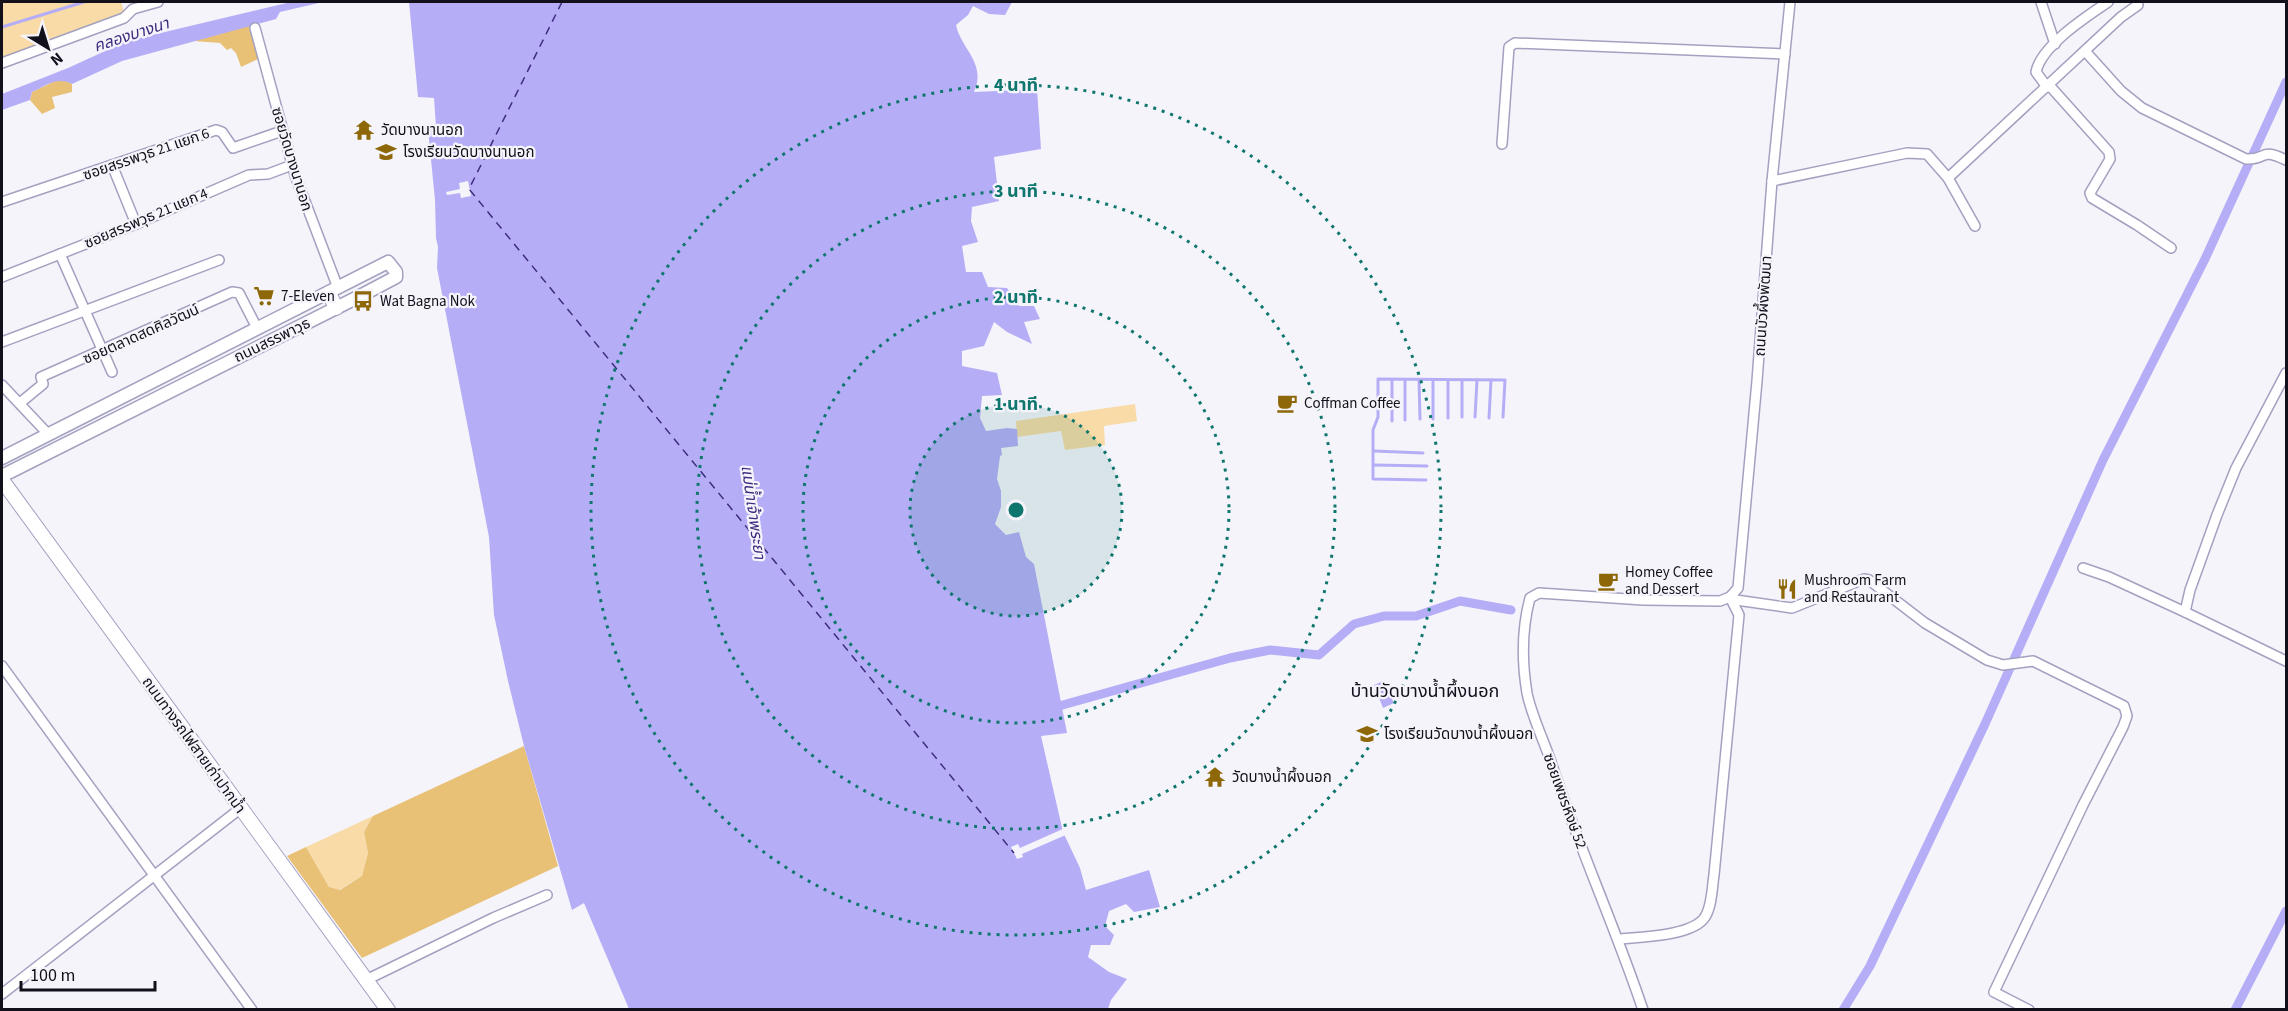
<svg xmlns="http://www.w3.org/2000/svg" width="2288" height="1011" viewBox="0 0 2288 1011" font-family="'Source Sans 3','Noto Sans Thai',sans-serif">
<style>
.green{fill:#f8dba6}
.forest{fill:#e8c076}
.water{fill:#b5aef7}
.pier{fill:#f5f4fb}
.lines{fill:none;stroke-linecap:round;stroke-linejoin:round}
.stream{stroke:#b5aef7;stroke-width:3}
.canal{stroke:#b5aef7;stroke-width:9}
.ferry{stroke:#3f2c7f;stroke-width:1.5;stroke-dasharray:8 6;stroke-linecap:butt}
.minor-casing{stroke:#a3a1c0;stroke-width:12}
.tertiary-casing{stroke:#a3a1c0;stroke-width:15}
.secondary-casing{stroke:#a3a1c0;stroke-width:16}
.minor{stroke:#fff;stroke-width:9}
.tertiary{stroke:#fff;stroke-width:12}
.secondary{stroke:#fff;stroke-width:14}
.ring{fill:none;stroke:#0f766e;stroke-width:3;stroke-dasharray:3 6}
.labels{text-anchor:middle;stroke-width:4.5;stroke-linejoin:round;paint-order:stroke}
.poi-label{font-size:15px;fill:#11101b;stroke:#f5f4fb;text-anchor:start}
.street-label{font-size:15px;fill:#11101b;stroke:#f5f4fb}
.water-label{font-size:16px;font-style:italic;fill:#3f2c7f;stroke:#f5f4fb}
.quarter-label{font-size:18px;fill:#11101b;stroke:#f5f4fb}
.centre{fill:#0f766e;stroke:#f5f4fb;stroke-width:3}
.ring-label{font-size:18px;text-anchor:middle;font-weight:bold;fill:#0f766e;stroke:#f5f4fb;stroke-width:4.5;stroke-linejoin:round;paint-order:stroke}
</style>
<rect width="100%" height="100%" fill="#f5f4fb"/>
<g class="green">
<polygon points="2,2 121,2 125,15 2,59"/>
<polygon points="1135,404 1137,421 1104,426 1105,445 1065,450 1061,431 1017,437 1016,421"/>
<polygon points="373,816 364,832 368,853 362,876 339,890 329,887 306,847"/>
</g>
<g class="forest">
<polygon points="250,25 258,59 241,67 236,53 231,48 227,50 220,43 194,41"/>
<polygon points="57,80 64,80 72,84 72,92 52,97 55,108 42,114 30,100 32,92"/>
<polygon points="524,746 558,866 362,958 287,856 306,847 329,887 340,890 362,876 368,853 364,832 373,816"/>
</g>
<g class="water">
<path d="M 291,2 L 323,2 L 280,12 L 276,19 L 122,61 L 72,84 C 57,76 46,86 32,92 L 30,100 L 2,110 L 2,94 L 68,68 L 127,41 Z"/>
<path d="M 409,2 L 1012,2 L 1005,15 L 989,14 L 973,6 L 968,15 L 956,25 C 961,49 987,63 974,92 L 1037,89 L 1041,149 L 994,157 L 999,201 L 972,207 L 971,221 L 978,242 L 962,246 L 966,272 L 982,272 L 988,287 L 1007,288 L 1019,306 L 1034,306 L 1040,319 L 1024,322 L 1032,344 L 1007,332 L 994,322 L 984,346 L 962,351 L 962,366 L 997,373 L 1002,395 L 982,396 L 980,418 L 986,431 L 1007,428 L 1017,429 L 1018,446 L 1001,448 L 1002,455 L 1000,456 L 997,479 L 1001,491 L 1001,507 L 995,524 L 1006,535 L 1019,532 L 1026,557 L 1034,564 L 1067,733 L 1041,736 L 1063,832 L 1080,868 L 1086,890 L 1149,870 L 1160,907 L 1134,912 L 1126,904 L 1109,911 L 1105,926 L 1114,935 L 1110,945 L 1091,945 L 1088,957 L 1109,972 L 1127,979 L 1111,1000 L 1108,1009 L 629,1009 L 584,903 L 572,910 L 524,746 L 508,681 L 494,615 L 489,537 L 437,268 L 438,247 L 436,238 L 435,200 L 428,129 L 436,127 L 434,98 L 418,97 Z"/>
<polygon points="1383,681 1394,703 1383,708 1374,685"/>
</g>
<g class="pier">
<polygon points="468,181 471,196 461,198 460,193 447,195 446,192 460,189 459,183"/>
<polygon points="1065,828 1068,834 1022,854 1023,857 1017,859 1011,847 1018,844 1020,848"/>
</g>
<g class="lines">
<g class="stream">
<polyline points="2,27 84,2"/>
<polyline points="1392,380 1392,421"/>
<polyline points="1405,380 1405,420"/>
<polyline points="1419,380 1420,419"/>
<polyline points="1448,380 1448,418"/>
<polyline points="1462,417 1462,380"/>
<polyline points="1475,417 1477,380"/>
<polyline points="1489,418 1491,380"/>
<polyline points="1433,419 1433,380"/>
<polyline points="1374,451 1423,453"/>
<polyline points="1374,465 1427,466"/>
<polyline points="1426,480 1373,479 1373,430 1378,417 1378,379 1505,380 1503,417"/>
</g>
<g class="canal">
<polyline points="1052,708 1230,658 1270,650 1319,655 1354,624 1384,616 1416,616 1460,601 1511,610"/>
<polyline points="1843,1010 1870,966 1985,724 2103,460 2205,259 2286,82"/>
<polyline points="2235,1010 2286,911"/>
</g>
<polyline class="ferry" points="562,2 469,189 1014,853"/>
<g class="minor-casing">
<g id="minor">
<polyline points="2041,2 2055,44"/>
<polyline points="255,28 295,175 338,288"/>
<path d="M 2085,51 L 2121,91 L 2142,108 L 2246,159 C 2268,160 2259,147 2286,160"/>
<polyline points="2,63 124,18 133,9 158,2"/>
<polyline points="2049,85 2109,152 2110,159 2090,193 2092,198 2137,225 2171,248"/>
<path d="M 2047,87 L 2036,72 C 2041,46 2087,16 2108,2"/>
<polyline points="1502,144 1509,47 1515,43 1785,54"/>
<polyline points="112,165 136,224"/>
<polyline points="1948,178 2121,17 2138,5"/>
<polyline points="1772,181 1907,153 1927,154 1948,178 1975,226"/>
<polyline points="2,202 216,130 222,132 233,148 282,131"/>
<polyline points="60,254 112,372"/>
<polyline points="2,277 136,224 249,175 268,174 292,165"/>
<polyline points="2,342 219,260"/>
<polyline points="2,385 48,434"/>
<polyline points="20,403 43,384 41,377 232,292 239,293 257,328"/>
<polyline points="2083,568 2109,577 2185,612 2286,661"/>
<polyline points="1731,596 1736,600 1792,608 1864,579 1869,580 1925,623 1987,660 2003,665 2033,661 2124,706 2127,716 2123,727 2083,805 1994,992 2029,1010"/>
<polyline points="2185,612 2190,590 2217,515 2236,468 2286,373"/>
<polyline points="2,666 252,1010"/>
<path d="M 1619,939 C 1641,937 1693,936 1705,917 C 1712,906 1712,888 1714,875 L 1739,615 L 1730,597"/>
<polyline points="366,980 493,918 547,895"/>
<polyline points="2,994 241,808"/>
<path d="M 1643,1010 C 1615,926 1578,846 1551,762 C 1544,741 1531,714 1527,693 C 1522,663 1522,628 1530,598 L 1539,593 L 1643,600 L 1720,601 L 1730,597 L 1738,588 L 1757,381 L 1772,181 L 1790,2"/>
</g>
</g>
<g class="tertiary-casing">
<polyline id="tertiary" points="2,458 388,262 396,272 396,277 362,295 2,476"/>
</g>
<g class="secondary-casing">
<g id="secondary">
<polyline points="329,293 336,308"/>
<polyline points="2,480 388,1010"/>
</g>
</g>
<use href="#minor" class="minor"/>
<use href="#tertiary" class="tertiary"/>
<use href="#secondary" class="secondary"/>
</g>
<circle cx="1016" cy="510" r="106" fill="#0f766e" fill-opacity=".12"/>
<g class="ring">
<circle cx="1016" cy="510" r="106"/>
<circle cx="1016" cy="510" r="213"/>
<circle cx="1016" cy="510" r="319"/>
<circle cx="1016" cy="510" r="425"/>
</g>
<defs>
<g id="temple-bare" transform="scale(1.62)"><path d="M0-6L5-2H3V0L6.5 2.5H4V6H1.5V3h-3V6H-4V2.5H-6.5L-3 0V-2H-5Z" fill="#8d6708" stroke="#f5f4fb" stroke-width="2.5" paint-order="stroke"/></g>
<g id="school-bare" transform="scale(1.62)"><path d="M0-5L7-2L0 1L-7-2ZM-4 1L0 2.5L4 1V4Q0 6-4 4Z" fill="#8d6708" stroke="#f5f4fb" stroke-width="2.5" paint-order="stroke"/></g>
<g id="supermarket-bare" transform="scale(1.62)"><path d="M-6-5.5h2.5l.6 2H6L4.5 2H-2.5L-4.4-4H-6ZM-1.5 3.2a1.3 1.3 0 1 0 .1 0ZM3 3.2a1.3 1.3 0 1 0 .1 0Z" fill="#8d6708" stroke="#f5f4fb" stroke-width="2.5" paint-order="stroke"/></g>
<g id="bus-bare" transform="scale(1.62)"><path d="M-5-6H5V4H4V6H2V4H-2V6H-4V4H-5ZM-3.5-4V0h7V-4ZM-3.5 1.2v1.5H-2V1.2ZM2 1.2v1.5H3.5V1.2Z" fill="#8d6708" stroke="#f5f4fb" stroke-width="2.5" paint-order="stroke"/></g>
<g id="cafe-bare" transform="scale(1.62)"><path d="M-5.5-4.5H6V0H3Q3 3.5 0 3.5H-2.5Q-5.5 3.5-5.5 0ZM3-3.2v2h1.7v-2ZM-6 4.5H4V6H-6Z" fill="#8d6708" stroke="#f5f4fb" stroke-width="2.5" paint-order="stroke"/></g>
<g id="restaurant-bare" transform="scale(1.62)"><path d="M-5-6h1v4h1v-4h1v4h1v-4h1v5L-1.5 .5V6h-2V.5L-5-1ZM5-6V6H3V1.5H1.5Q1.5-4 5-6Z" fill="#8d6708" stroke="#f5f4fb" stroke-width="2.5" paint-order="stroke"/></g>
</defs>
<g fill-rule="evenodd">
<use href="#temple-bare" x="364" y="130"/>
<use href="#school-bare" x="386" y="152"/>
<use href="#supermarket-bare" x="264" y="296"/>
<use href="#bus-bare" x="363" y="301"/>
<use href="#cafe-bare" x="1287" y="403"/>
<use href="#cafe-bare" x="1608" y="581"/>
<use href="#restaurant-bare" x="1787" y="589"/>
<use href="#school-bare" x="1367" y="734"/>
<use href="#temple-bare" x="1215" y="777"/>
</g>
<g class="labels">
<g class="poi-label">
<text x="381" y="135">วัดบางนานอก</text>
<text x="403" y="157">โรงเรียนวัดบางนานอก</text>
<text x="281" y="301">7-Eleven</text>
<text x="380" y="306">Wat Bagna Nok</text>
<text x="1304" y="408">Coffman Coffee</text>
<text x="1625" y="577">Homey Coffee<tspan x="1625" dy="17">and Dessert</tspan></text>
<text x="1804" y="585">Mushroom Farm<tspan x="1804" dy="17">and Restaurant</tspan></text>
<text x="1384" y="739">โรงเรียนวัดบางน้ำผึ้งนอก</text>
<text x="1232" y="782">วัดบางน้ำผึ้งนอก</text>
</g>
<g class="street-label">
<text transform="translate(146 154) rotate(-19)" y="5">ซอยสรรพวุธ 21 แยก 6</text>
<text transform="translate(292 159) rotate(73)" y="5">ซอยวัดบางนานอก</text>
<text transform="translate(146 218) rotate(-23)" y="5">ซอยสรรพวุธ 21 แยก 4</text>
<text transform="translate(1763 306) rotate(-86)" y="5">ถนนบัวผึ้งพัฒนา</text>
<text transform="translate(141 334) rotate(-24)" y="5">ซอยตลาดสดศิลวัฒน์</text>
<text transform="translate(272 340) rotate(-26)" y="5">ถนนสรรพาวุธ</text>
<text transform="translate(194 745) rotate(54)" y="5">ถนนทางรถไฟสายเก่าปากน้ำ</text>
<text transform="translate(1565 801) rotate(70)" y="5">ซอยเพชรหึงษ์ 52</text>
</g>
<g class="water-label">
<text transform="translate(131 34) rotate(-18)" y="6">คลองบางนา</text>
<text transform="translate(754 512) rotate(82)" y="6">แม่น้ำเจ้าพระยา</text>
</g>
<g class="quarter-label">
<text x="1425" y="697">บ้านวัดบางน้ำผึ้งนอก</text>
</g>
</g>
<circle cx="1016" cy="510" r="9" class="centre"/>
<g class="ring-label">
<text x="1016" y="91">4 นาที</text>
<text x="1016" y="197">3 นาที</text>
<text x="1016" y="303">2 นาที</text>
<text x="1016" y="410">1 นาที</text>
</g>
<rect width="2288" height="1011" fill="none" stroke="#11101b" stroke-width="6"/>
<g transform="translate(48 48) rotate(142)" stroke="#f5f4fb" stroke-width="4.5" paint-order="stroke">
<path d="M0-4.5L10 22L0 15L-10 22Z" fill="#11101b"/>
<text y="-9" font-size="16" font-weight="bold" text-anchor="middle" fill="#11101b">N</text>
</g>
<path d="M21 981v9h134v-9" fill="none" stroke="#11101b" stroke-width="3"/>
<text x="30" y="981" font-size="18" fill="#11101b" stroke="#f5f4fb" stroke-width="4.5" paint-order="stroke">100 m</text>
</svg>
